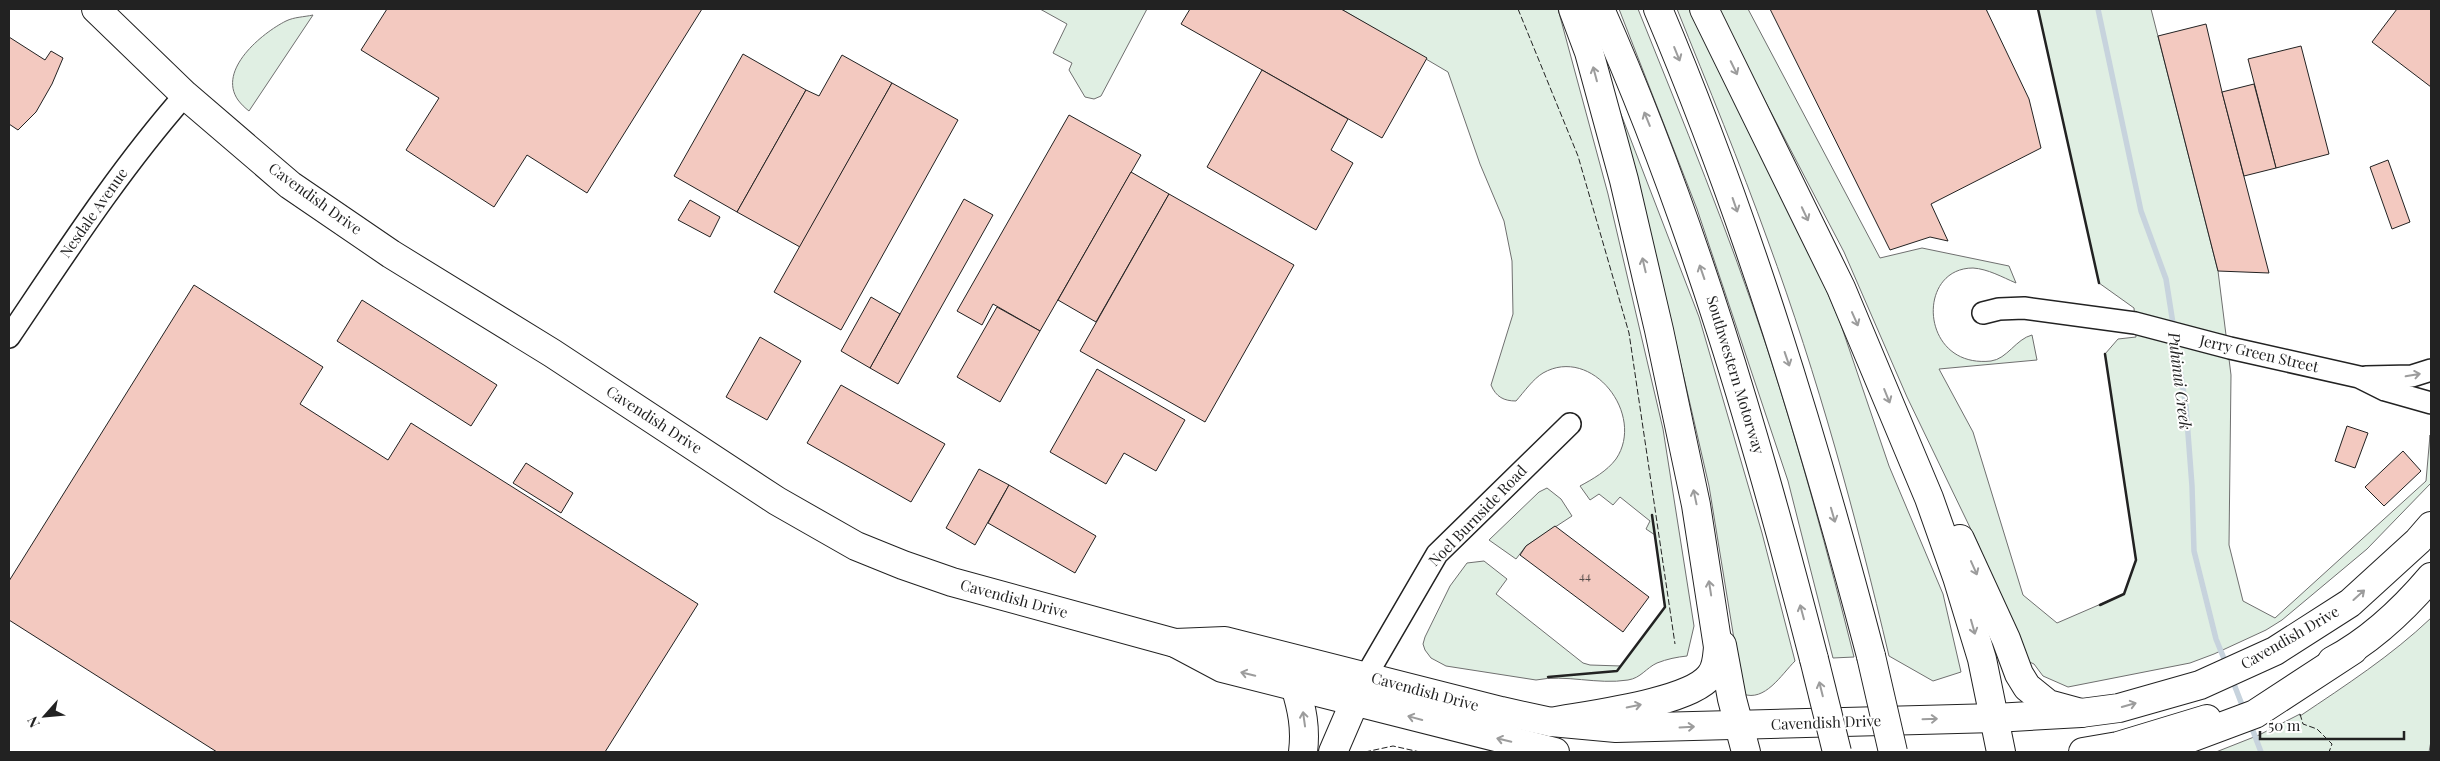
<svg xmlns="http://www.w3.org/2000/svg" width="2440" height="761" viewBox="0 0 2440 761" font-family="'Playfair Display',serif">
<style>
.green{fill:#e0efe3;stroke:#6f6f6f}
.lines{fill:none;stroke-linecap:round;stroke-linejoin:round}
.stream{stroke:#c7d3dd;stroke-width:5.5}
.building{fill:#f3c9c0;stroke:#222}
.minor-casing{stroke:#222;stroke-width:24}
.major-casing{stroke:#222;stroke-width:30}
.highway-casing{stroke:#222;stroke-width:30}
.minor{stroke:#fff;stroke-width:21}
.major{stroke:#fff;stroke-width:28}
.highway{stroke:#fff;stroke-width:28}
.highway-bridge-casing{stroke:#222;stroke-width:30;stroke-linecap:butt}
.highway-bridge{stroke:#fff;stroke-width:28}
.fence{stroke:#222;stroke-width:1;stroke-dasharray:6 2.5;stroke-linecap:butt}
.wall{stroke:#222;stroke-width:2.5}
.oneway{stroke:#9c9c9c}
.labels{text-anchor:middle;stroke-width:4;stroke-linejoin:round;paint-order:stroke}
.number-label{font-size:12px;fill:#564c4a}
.street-label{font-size:15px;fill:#222;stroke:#fff}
.water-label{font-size:16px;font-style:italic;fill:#222;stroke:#fff}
</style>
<rect width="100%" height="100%" fill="#fff"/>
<g class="green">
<polygon points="1040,9 1147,9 1101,96 1094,99 1085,97 1069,70 1072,63 1053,53 1067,24"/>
<path d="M 1341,9 L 1558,9 L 1608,194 L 1663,429 L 1694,626 L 1687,656 C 1677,657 1667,659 1657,663 C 1646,668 1641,678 1628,680 C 1597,685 1566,674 1536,680 L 1446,666 L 1431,658 L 1425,650 L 1423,644 L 1425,637 L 1450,586 L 1467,563 L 1484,561 L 1507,579 L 1496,594 L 1583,663 L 1590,665 L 1621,666 L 1665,607 L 1655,535 L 1646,529 L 1650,521 L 1620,497 L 1613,505 L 1599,494 L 1590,500 L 1580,486 C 1593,479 1607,471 1616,459 C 1646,415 1592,345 1543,373 C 1533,379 1524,392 1516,401 C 1504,401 1496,397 1491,385 L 1513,314 L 1512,261 L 1504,221 L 1480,164 L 1448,72 Z"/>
<path d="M 1619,9 L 1638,9 C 1683,121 1729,233 1767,348 C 1800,450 1828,553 1854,657 L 1833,658 L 1788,481 L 1697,209 Z"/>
<path d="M 1677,9 L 1694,9 L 1777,175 L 1840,322 L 1889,466 L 1943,594 L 1961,672 L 1933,681 L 1889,656 C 1856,516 1818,377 1768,241 C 1740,163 1708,86 1677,9 Z"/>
<path d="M 1717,9 L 1748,9 L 1880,258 L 1922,248 L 2009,266 L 2016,283 C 2002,277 1988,269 1973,268 C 1915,268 1920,369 1991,361 C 2007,359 2016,339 2032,335 L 2037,360 L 1939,369 L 1973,432 L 2023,595 L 2057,623 L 2124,594 L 2136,560 L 2105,354 L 2118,339 L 2136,337 L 2134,308 L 2099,283 L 2038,9 L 2151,9 L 2218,271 L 2231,375 L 2229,545 L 2243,601 L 2275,618 L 2426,481 L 2430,435 L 2431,483 L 2367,549 L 2282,620 L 2266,630 L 2214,654 L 2190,663 L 2068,687 L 2043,676 L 2034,664 L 2025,660 L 1978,544 L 1907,397 L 1844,252 Z"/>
<path d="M 313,15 L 249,111 C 245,108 241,104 238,100 C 217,70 262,33 286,21 C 294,17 304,17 313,15 Z"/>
<path d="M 1604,70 L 1699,317 L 1762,533 L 1795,661 C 1781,675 1765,702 1743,694 L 1709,486 L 1661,278 Z"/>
<polygon points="1547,488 1561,499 1572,516 1526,546 1516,559 1489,540 1539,492"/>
<path d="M 2431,618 L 2431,741 L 2429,752 L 2216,752 L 2259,735 L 2300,714 L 2300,716 C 2346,685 2391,656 2431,618 Z"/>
</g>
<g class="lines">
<g class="stream">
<polyline points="2098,9 2141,211 2166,279 2174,330"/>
<polyline points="2175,339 2186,407 2192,486 2194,551 2216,639 2227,666"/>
<polyline points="2232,679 2244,710"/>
<polyline points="2250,723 2261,752"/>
</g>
</g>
<g class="building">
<polygon points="387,9 702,9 587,193 527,155 494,207 406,150 439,98 361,50"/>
<polygon points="1190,9 1341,9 1427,58 1382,138 1181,24"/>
<polygon points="1770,9 1986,9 2029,99 2041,148 1931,204 1948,241 1930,237 1890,250"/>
<polygon points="2397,9 2431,9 2431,87 2372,42"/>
<polygon points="2206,24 2222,92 2269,273 2218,271 2158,36"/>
<polygon points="9,37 45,60 51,51 63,58 52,84 36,112 18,130 9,124"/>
<polygon points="2301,46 2329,154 2276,168 2248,59"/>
<polygon points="743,54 806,90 737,212 674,176"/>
<polygon points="842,55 892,83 800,247 737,212 806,90 819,96"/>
<polygon points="1262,70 1348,119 1331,150 1353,163 1316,230 1207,167"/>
<polygon points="892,83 958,120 841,330 774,292"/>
<polygon points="2254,84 2276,168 2244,176 2222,92"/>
<polygon points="1069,115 1141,155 1040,331 993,304 982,325 957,311"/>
<polygon points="2388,160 2410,222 2392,229 2370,167"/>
<polygon points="1131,172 1169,194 1096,322 1058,300"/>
<polygon points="1169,194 1294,265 1205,422 1080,351"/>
<polygon points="964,199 993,215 898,384 870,368"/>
<polygon points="690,200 720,217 710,237 678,220"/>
<polygon points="194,285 323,367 300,404 388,460 411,423 698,604 605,752 217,752 9,620 9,581"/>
<polygon points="871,297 900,314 870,368 841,351"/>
<polygon points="362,300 497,385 471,426 337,341"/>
<polygon points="997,307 1040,331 1000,402 957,377"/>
<polygon points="760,337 801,361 767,420 726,397"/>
<polygon points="1097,369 1185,420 1156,471 1124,453 1106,484 1050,452"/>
<polygon points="841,385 945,444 911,502 807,443"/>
<polygon points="2347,426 2368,433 2355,468 2335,461"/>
<polygon points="2403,451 2421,471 2384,506 2365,487"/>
<polygon points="526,463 573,493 561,513 513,483"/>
<polygon points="979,469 1009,485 975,545 946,528"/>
<polygon points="1009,485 1096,536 1075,573 988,523"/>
<polygon points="1555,526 1649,597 1623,632 1520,555 1526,546"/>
</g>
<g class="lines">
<g class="minor-casing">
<g id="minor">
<polyline points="1983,313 1999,309 2024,308 2135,323 2230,348 2359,377 2385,390 2431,403"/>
<path d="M 9,337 C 65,254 119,170 185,95"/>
<polyline points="2366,377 2412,376 2431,370"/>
<polyline points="1366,676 1437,554 1570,424"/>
</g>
</g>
<g class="major-casing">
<g id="major">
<polyline points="96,9 185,95 290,185 391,254 552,353 777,501 856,546 903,565 952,582 1175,643 1222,668 1555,752"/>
<polyline points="1175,643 1225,641 1501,711 1551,722 1616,728 1995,718 2081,713 2119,708 2200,685 2275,651 2350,603 2418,541 2431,526"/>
<path d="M 2332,661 C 2370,641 2403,610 2431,577"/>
<path d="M 1295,686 C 1302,709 1306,728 1303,752"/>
<polyline points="1333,752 1361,687"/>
<polyline points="2083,752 2118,746 2207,719"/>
</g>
</g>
<g class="highway-casing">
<g id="highway">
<path d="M 1600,9 C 1693,218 1757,438 1814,659"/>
<path d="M 1658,9 C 1747,219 1813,436 1871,656"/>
<polyline points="1704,9 1841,288 1929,498 1957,577 1982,659 2001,752"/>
<polyline points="1960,539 2006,639 2019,674 2027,687 2048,704 2081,713"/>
<polyline points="1722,645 1732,699 1746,752"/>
<path d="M 1551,722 C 1587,715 1689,703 1710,676 C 1717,668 1717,657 1718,647 L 1696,505 L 1659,330 L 1624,180 L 1589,52 L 1573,9"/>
<polyline points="2153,752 2255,714 2353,650"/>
</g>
</g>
<use href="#minor" class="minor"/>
<use href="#major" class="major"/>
<use href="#highway" class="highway"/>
<g class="highway-bridge-casing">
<g id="highway-bridge">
<polyline points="1871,656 1893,752"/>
<polyline points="1814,659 1837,752"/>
</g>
</g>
<use href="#highway-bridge" class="highway-bridge"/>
<g class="fence">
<polyline points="1518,9 1578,156 1629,333 1675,644"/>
<polyline points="2300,714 2303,724 2317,729 2332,744 2329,752"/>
<polyline points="1365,752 1393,746 1420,752"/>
</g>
<g class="wall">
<polyline points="2038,9 2099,283"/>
<polyline points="2100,605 2124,594 2136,560 2105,354"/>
<polyline points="1548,677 1617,671 1665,607 1652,515"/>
</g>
</g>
<defs><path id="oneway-shaft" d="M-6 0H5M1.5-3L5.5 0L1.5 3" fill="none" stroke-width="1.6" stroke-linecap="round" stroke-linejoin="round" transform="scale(1.25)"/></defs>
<g class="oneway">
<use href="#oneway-shaft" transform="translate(1677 54) rotate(68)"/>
<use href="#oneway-shaft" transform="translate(1734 68) rotate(64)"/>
<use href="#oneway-shaft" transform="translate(1595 74) rotate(-105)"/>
<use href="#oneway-shaft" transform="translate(1647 119) rotate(-112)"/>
<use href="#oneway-shaft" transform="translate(1735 205) rotate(71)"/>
<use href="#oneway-shaft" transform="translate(1805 214) rotate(65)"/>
<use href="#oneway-shaft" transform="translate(1644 265) rotate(-103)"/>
<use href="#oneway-shaft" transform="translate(1702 272) rotate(-109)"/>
<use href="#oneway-shaft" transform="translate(1855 319) rotate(66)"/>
<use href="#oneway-shaft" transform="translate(1787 359) rotate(71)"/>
<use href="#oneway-shaft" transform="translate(2413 375) rotate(-10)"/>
<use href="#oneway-shaft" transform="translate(1887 396) rotate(68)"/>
<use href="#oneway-shaft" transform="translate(1695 497) rotate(-102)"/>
<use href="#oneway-shaft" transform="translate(1833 515) rotate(74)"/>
<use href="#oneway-shaft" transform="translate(1974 568) rotate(66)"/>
<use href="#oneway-shaft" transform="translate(1710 588) rotate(-99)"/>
<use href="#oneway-shaft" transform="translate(2359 595) rotate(-42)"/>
<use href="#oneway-shaft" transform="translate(1802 612) rotate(-105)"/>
<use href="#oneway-shaft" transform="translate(1973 627) rotate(74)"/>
<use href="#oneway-shaft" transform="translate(1248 674) rotate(-166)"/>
<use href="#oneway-shaft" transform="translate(1821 689) rotate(-104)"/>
<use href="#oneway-shaft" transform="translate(2129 705) rotate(-16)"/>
<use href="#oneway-shaft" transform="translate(1634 706) rotate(-12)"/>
<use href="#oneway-shaft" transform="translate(1415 718) rotate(-165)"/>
<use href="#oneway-shaft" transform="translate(1304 719) rotate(-98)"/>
<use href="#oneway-shaft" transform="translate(1930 719) rotate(-2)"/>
<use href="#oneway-shaft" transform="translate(1687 727) rotate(-3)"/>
<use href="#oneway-shaft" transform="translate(1504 740) rotate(-167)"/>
</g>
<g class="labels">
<g class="number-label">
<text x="1585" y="580">44</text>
</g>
<g class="street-label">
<text transform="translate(315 199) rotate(36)" y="5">Cavendish Drive</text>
<text transform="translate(94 213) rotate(-55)" y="5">Nesdale Avenue</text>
<text transform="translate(2259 354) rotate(13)" y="5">Jerry Green Street</text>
<text transform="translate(1735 375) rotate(73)" y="5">Southwestern Motorway</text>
<text transform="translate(654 420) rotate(33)" y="5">Cavendish Drive</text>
<text transform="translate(1478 516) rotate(-46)" y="5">Noel Burnside Road</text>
<text transform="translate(1014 599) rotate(15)" y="5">Cavendish Drive</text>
<text transform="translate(2290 638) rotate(-30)" y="5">Cavendish Drive</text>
<text transform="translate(1425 692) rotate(15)" y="5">Cavendish Drive</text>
<text transform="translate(1826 723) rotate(-2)" y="5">Cavendish Drive</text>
</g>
<g class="water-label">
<text transform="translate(2180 381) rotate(83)" y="6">Puhinui Creek</text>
</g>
</g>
<rect width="2440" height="761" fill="none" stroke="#222222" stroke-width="20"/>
<g transform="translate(45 716) rotate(243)" stroke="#ffffff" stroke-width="4" paint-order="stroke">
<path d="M0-4L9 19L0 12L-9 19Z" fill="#222222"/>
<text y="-8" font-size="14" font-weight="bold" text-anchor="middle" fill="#222222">N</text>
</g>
<path d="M2260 731v8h144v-8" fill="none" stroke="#222222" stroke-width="2.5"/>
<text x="2268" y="731" font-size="15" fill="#222222" stroke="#ffffff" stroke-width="4" paint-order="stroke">50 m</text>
</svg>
